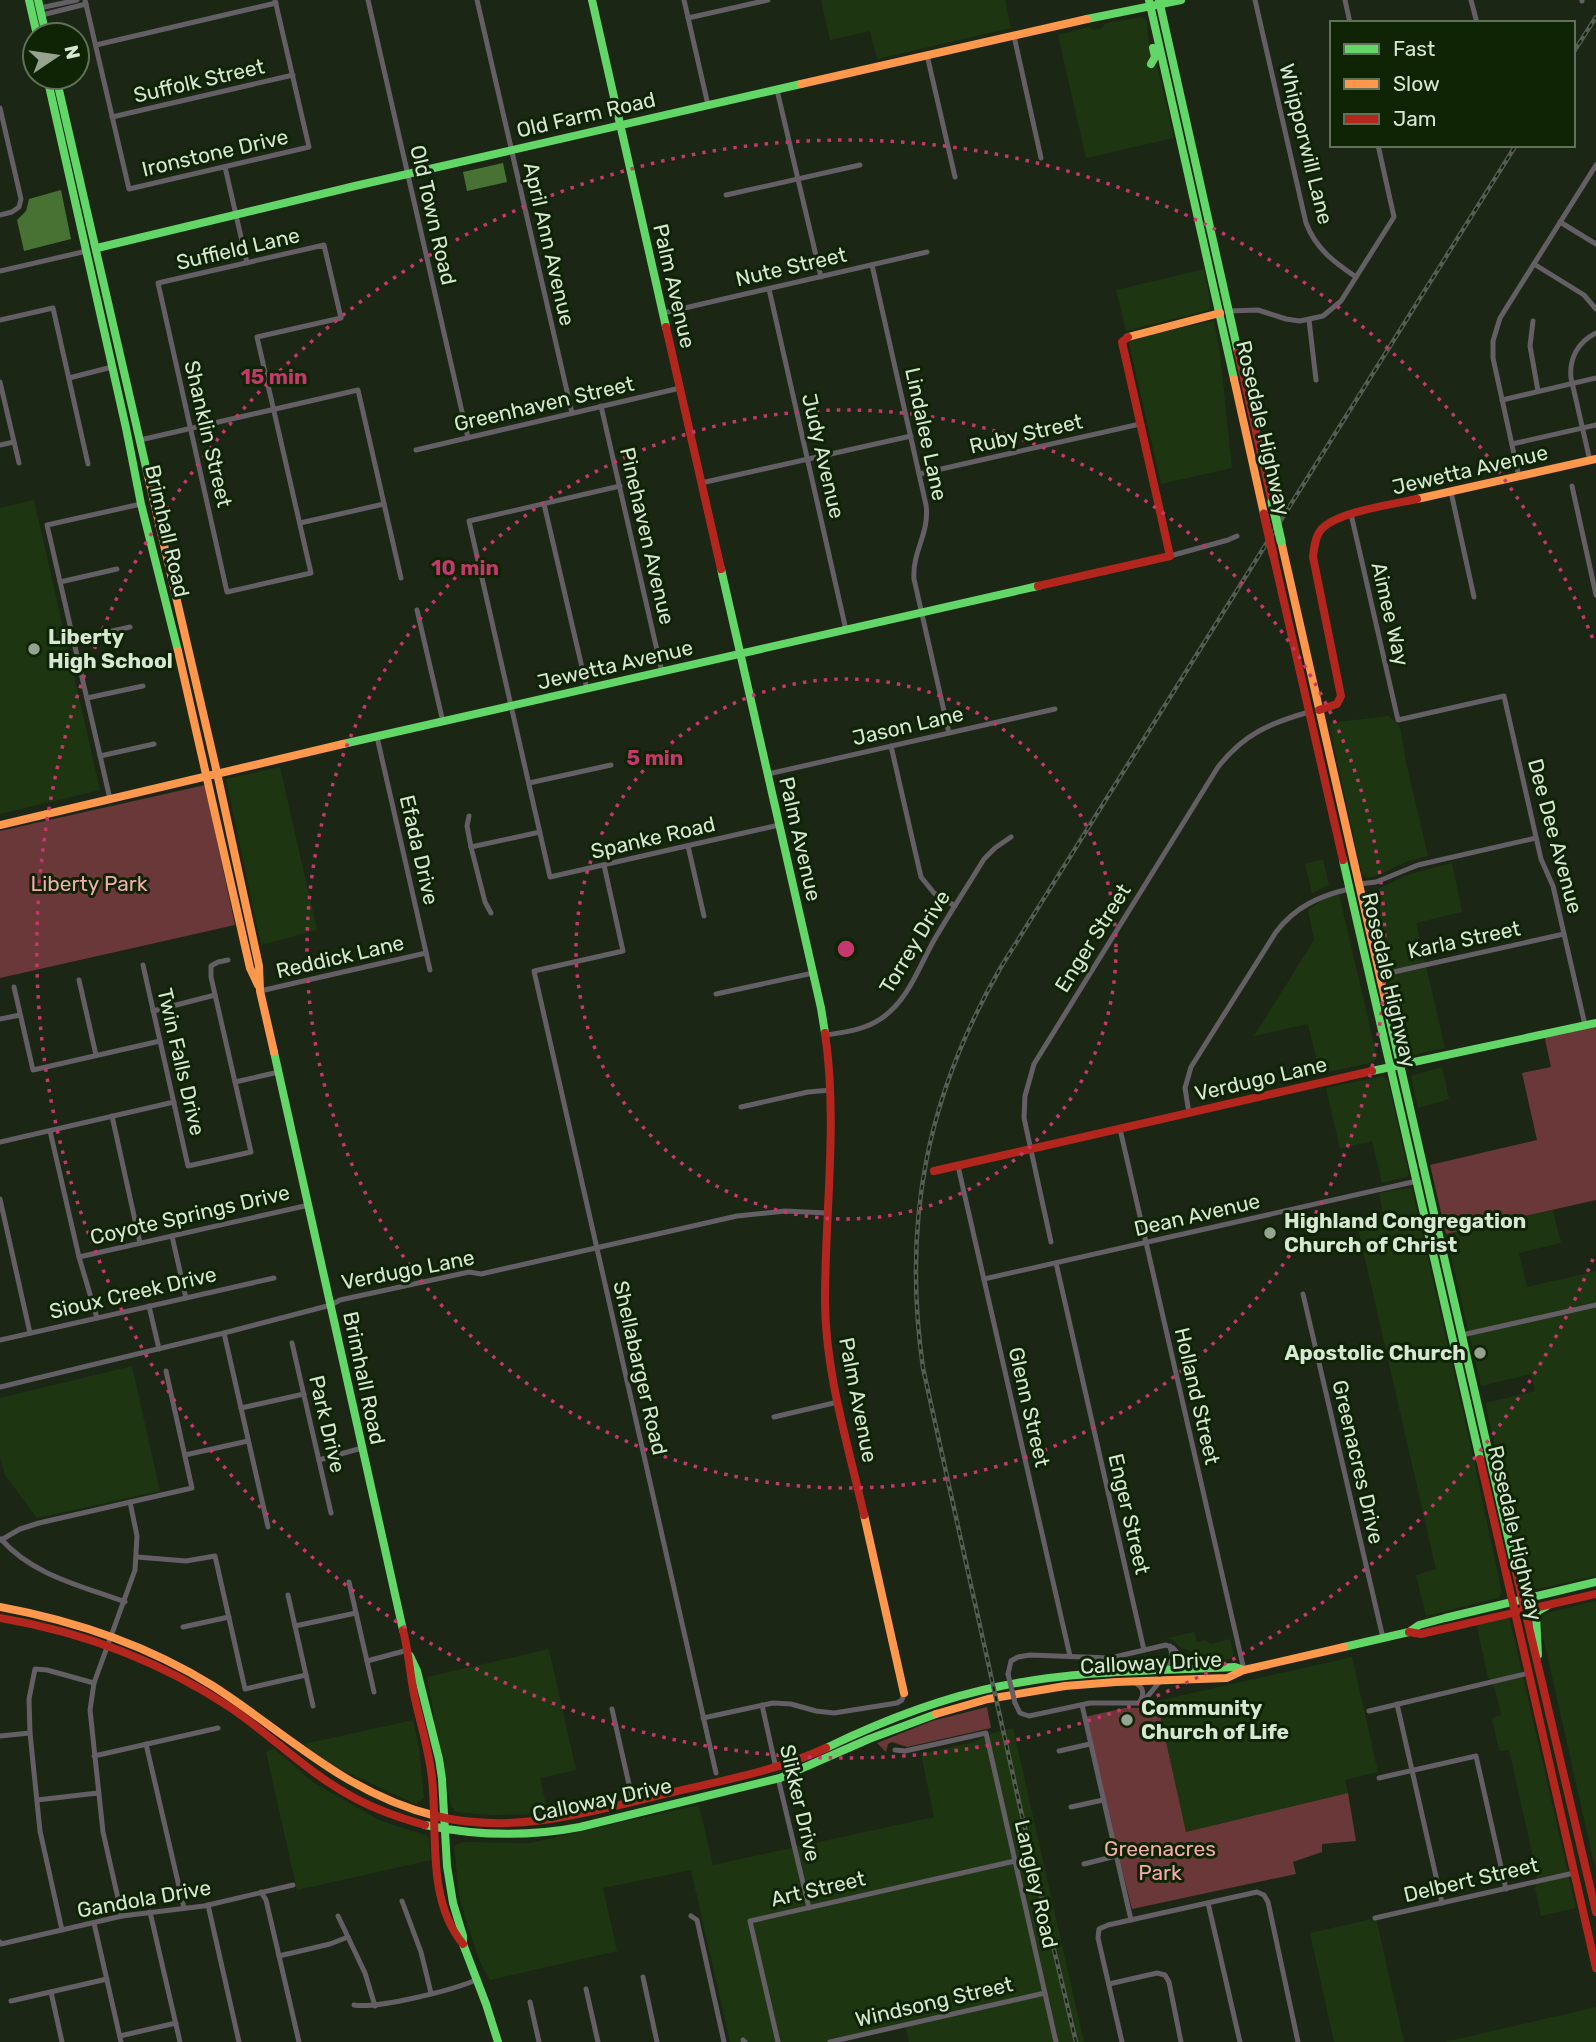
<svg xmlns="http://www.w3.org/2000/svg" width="1596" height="2042" viewBox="0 0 1596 2042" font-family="Rubik,sans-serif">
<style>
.built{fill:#1d3611}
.green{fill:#6a3839}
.water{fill:#477233}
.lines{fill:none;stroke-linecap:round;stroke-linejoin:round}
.street{stroke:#645e65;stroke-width:5}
.fast{stroke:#63d668;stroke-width:8}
.slow{stroke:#ff974d;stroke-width:8}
.jam{stroke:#b3261e;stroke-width:8}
.rail-casing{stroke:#575c56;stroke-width:4.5}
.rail{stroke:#0e2404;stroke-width:2;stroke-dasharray:5;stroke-linecap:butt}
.street-bridge{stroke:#645e65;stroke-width:5}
.fast-bridge{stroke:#63d668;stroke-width:9}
.jam-bridge{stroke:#b3261e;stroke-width:9}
.ring{fill:none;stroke:#c5376d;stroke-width:3.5;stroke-dasharray:3.5 7}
.poi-dot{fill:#96a390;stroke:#0e2404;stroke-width:2.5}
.labels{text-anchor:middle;stroke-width:6;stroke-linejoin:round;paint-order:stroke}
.street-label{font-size:21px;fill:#d8e7d3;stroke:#0e2404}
.poi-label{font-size:21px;font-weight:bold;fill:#d8e7d3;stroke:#0e2404;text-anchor:start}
.park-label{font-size:21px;fill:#f3abad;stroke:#0e2404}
.centre{fill:#c5376d;stroke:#0e2404;stroke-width:3.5}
.ring-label{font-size:21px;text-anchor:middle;font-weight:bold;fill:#c5376d;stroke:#0e2404;stroke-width:6;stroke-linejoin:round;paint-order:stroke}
</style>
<rect width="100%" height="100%" fill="#1b2615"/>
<g class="built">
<polygon points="821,0 1005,0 1011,28 877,59 870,31 830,40"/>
<polygon points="1141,17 1147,21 1148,36 1152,56 1157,65 1174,138 1086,158 1058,35 1089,27 1094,30 1102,28 1106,23"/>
<polygon points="1204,269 1211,306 1209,310 1126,331 1116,290"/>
<polygon points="1214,321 1220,353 1232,468 1161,484 1128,339"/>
<polygon points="34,500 100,790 0,814 0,508"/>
<polygon points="1389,716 1400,726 1406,762 1428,856 1408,861 1379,875 1367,878 1362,874 1329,723"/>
<polygon points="280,767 317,930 261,945 226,779"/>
<polygon points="1323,859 1329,885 1312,893 1305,864"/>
<polygon points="1452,863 1462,912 1416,923 1445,1048 1408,1056 1406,1055 1369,893 1407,875"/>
<polygon points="1339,894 1377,1057 1374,1062 1320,1074 1308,1024 1254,1036 1314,940 1308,910 1323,899"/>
<polygon points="1442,1067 1449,1099 1418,1108 1411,1076"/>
<polygon points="1383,1076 1388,1081 1409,1174 1406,1177 1382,1183 1372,1141 1340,1149 1326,1088"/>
<polygon points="1409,1188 1412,1189 1471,1447 1502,1593 1498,1598 1426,1616 1416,1575 1436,1569 1357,1224 1384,1218 1379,1193"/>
<polygon points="1553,1210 1561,1243 1519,1253 1527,1287 1596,1271 1596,1576 1528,1591 1485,1403 1535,1391 1531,1374 1481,1386 1446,1234"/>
<polygon points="132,1366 160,1491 37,1518 5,1475 0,1457 0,1398"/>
<polygon points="1596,1601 1596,1872 1539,1619 1543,1614"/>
<polygon points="1505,1616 1510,1620 1576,1908 1541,1916 1535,1888 1537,1875 1509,1750 1499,1751 1492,1718 1501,1715 1495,1689 1488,1677 1476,1623"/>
<polygon points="1194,1632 1197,1642 1205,1640 1210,1644 1230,1639 1234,1654 1230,1659 1221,1661 1181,1648 1172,1639 1164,1639"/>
<polygon points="549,1649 576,1770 540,1778 548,1814 490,1815 456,1812 451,1806 427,1677"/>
<polygon points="1352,1657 1378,1772 1345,1780 1348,1793 1186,1832 1157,1701"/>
<polygon points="413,1720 419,1747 424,1798 416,1804 333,1766 304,1744"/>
<polygon points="1013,1728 1084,2042 909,2042 905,2026 830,2042 730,2042 691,1870 603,1888 617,1951 490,1980 482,1966 470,1934 459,1895 454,1846 463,1842 530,1843 699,1805 713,1865 934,1817 921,1754 974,1742 993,1733"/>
<polygon points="274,1749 314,1783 381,1821 426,1835 429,1839 431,1860 297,1890 266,1752"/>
<polygon points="1376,1918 1404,2042 1334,2042 1310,1933"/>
<polygon points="1596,2007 1596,2042 1444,2042 1471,2036"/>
</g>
<g class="green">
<polygon points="205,785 235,925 0,978 0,831"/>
<polygon points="1596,1023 1596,1200 1446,1234 1430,1165 1537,1140 1522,1073 1551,1067 1544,1035"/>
<polygon points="1157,1701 1186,1832 1348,1793 1356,1841 1322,1844 1322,1852 1293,1862 1296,1874 1132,1909 1084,1717 1125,1708 1138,1708"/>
<polygon points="987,1707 991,1728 907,1747 892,1742 888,1744 886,1752 877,1743 932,1721"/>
</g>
<g class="water">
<polygon points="503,163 507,182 467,191 463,172"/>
<polygon points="61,190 71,239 24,251 17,220 26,211 29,199"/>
</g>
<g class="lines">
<g class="street">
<polyline points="85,0 129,189 309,147 275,0"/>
<polyline points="368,0 468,438"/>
<polyline points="477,0 572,413"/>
<polyline points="684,0 708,105"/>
<path d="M 1255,0 L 1306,223 C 1316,249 1334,262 1356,277"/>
<polyline points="1345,0 1350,23"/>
<polyline points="1471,0 1477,23"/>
<polyline points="1582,0 1582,1"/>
<polyline points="40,8 77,0"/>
<polyline points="42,15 86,4"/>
<polyline points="688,18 768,0"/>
<polyline points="1014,36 1041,158"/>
<polyline points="96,45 276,3"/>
<polyline points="927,55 955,177"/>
<polyline points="777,90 821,277"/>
<polyline points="0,108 21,199 19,207 12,212 0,215"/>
<polyline points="112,117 293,75"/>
<polyline points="225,167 247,263"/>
<polyline points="726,195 860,165"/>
<polyline points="1560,222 1596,244"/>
<polygon points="324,245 341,318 257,337 311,573 227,592 158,283"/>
<polyline points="1534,264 1584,295 1596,309"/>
<path d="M 872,265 L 926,505 C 930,533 912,551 914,579 L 949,733"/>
<polyline points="0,271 87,251"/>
<polyline points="769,289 846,630"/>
<polyline points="1229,311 1258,310 1286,319 1300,321 1323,316 1341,301 1394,217 1378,145"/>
<polyline points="663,313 927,252"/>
<polyline points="0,320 53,308 88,464"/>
<polyline points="1309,320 1316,380"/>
<polyline points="1533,321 1530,346 1538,391"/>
<polyline points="69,378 112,367"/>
<polyline points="0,382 19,463"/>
<polyline points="1502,400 1596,378"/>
<polyline points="601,406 662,672"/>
<polyline points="140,440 358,390 401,578"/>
<polyline points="1512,444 1596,425"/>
<polyline points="0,445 14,442"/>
<polyline points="416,450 680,388"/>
<path d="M 1590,461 L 1571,378 C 1569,358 1578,342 1596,333"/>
<polyline points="919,474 1140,424"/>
<polyline points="1519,477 1493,358 1493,341 1500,318 1596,165"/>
<polyline points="701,483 911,436"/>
<polyline points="620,486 469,521 550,877 779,825"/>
<polyline points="1572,486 1596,595"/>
<polyline points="1451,492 1474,597"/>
<polyline points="544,504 587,689"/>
<polyline points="1351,514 1398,720 1504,696 1541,859 1553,886 1585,1025"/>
<polyline points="300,523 384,504"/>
<polyline points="1170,556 1228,540 1237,536"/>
<polyline points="60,582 117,569"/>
<polyline points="417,610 443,722"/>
<polyline points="73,640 130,627"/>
<polyline points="87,698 143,686"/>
<polyline points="377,737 430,970"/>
<polyline points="891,746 921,877 934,893 955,906"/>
<polyline points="100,756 154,744"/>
<polyline points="768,774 1055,709"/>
<polyline points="529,783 611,765"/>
<polyline points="110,799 47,525 141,504"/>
<polyline points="469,816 467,826 471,847 485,902 491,913"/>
<polyline points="688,846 704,916"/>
<polyline points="471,847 540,832"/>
<polyline points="604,865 623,951 534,971 716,1773"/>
<polyline points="1359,884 1376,882 1418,865 1536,838"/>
<polyline points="143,965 188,1166 251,1152 211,977 211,966 218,962 228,960"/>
<polyline points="1380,975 1564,934"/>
<polyline points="79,980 96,1055"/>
<polyline points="14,987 33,1070 160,1041"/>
<polyline points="260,991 426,953"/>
<polyline points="716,994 813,973"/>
<polyline points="153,1011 215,995"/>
<polyline points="0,1019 20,1015"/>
<path d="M 826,1035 C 845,1032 865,1030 882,1018 C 908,1000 918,969 933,942 C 949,914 967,887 984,859 L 995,848 L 1011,837"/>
<polyline points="235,1082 279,1072"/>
<polyline points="741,1107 808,1092 831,1090"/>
<path d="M 1189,1113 L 1185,1088 L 1191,1067 L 1276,932 C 1295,907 1319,896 1349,889"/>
<polyline points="112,1116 140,1243"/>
<polyline points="1120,1129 1244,1670"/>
<polyline points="50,1131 79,1257 97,1318"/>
<polyline points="0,1142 174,1102"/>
<polyline points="958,1166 1070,1656"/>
<polyline points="0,1199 30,1333"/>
<polyline points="172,1236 186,1298"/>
<path d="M 1051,1242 L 1024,1118 L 1025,1096 L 1034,1064 L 1218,767 C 1244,734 1270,723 1309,712"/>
<polyline points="79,1257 309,1205"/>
<polyline points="1056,1263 1144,1650"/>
<polyline points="984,1279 1417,1181"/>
<polyline points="1303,1294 1383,1638"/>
<polyline points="149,1306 159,1349"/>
<polyline points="224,1333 268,1527"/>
<polyline points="1462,1335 1596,1305"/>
<polyline points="0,1340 274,1278"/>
<polyline points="292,1343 331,1513"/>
<polyline points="0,1387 224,1333 331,1305 340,1300 469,1272 481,1274 737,1216 785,1211 827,1213"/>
<polyline points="241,1408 304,1394"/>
<polyline points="774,1417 838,1402"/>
<polyline points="185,1455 248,1441"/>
<polyline points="319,1460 362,1448"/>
<path d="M 1,1539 C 32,1575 82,1586 125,1602"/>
<polyline points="1,1540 20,1529 39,1523 192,1488 166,1371"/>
<polyline points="137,1557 186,1561 215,1556 245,1689 306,1675"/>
<polyline points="349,1582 374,1692"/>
<polyline points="288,1595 313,1706"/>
<polyline points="295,1626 356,1613"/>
<polyline points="183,1627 229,1617"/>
<polyline points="367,1661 408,1650"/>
<polyline points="1157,1668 1166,1665 1173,1659 1170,1646"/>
<polyline points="1008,1674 1011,1661 1018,1657 1030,1655 1110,1658 1166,1645 1173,1648 1192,1669"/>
<path d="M 1134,1682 C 1144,1687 1145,1694 1139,1703 C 1149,1699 1153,1687 1162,1680"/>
<polyline points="1015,1703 1020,1713 1029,1716 1090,1703 1139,1703"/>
<polyline points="1397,1704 1442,1903"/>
<polyline points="762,1705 776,1768"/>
<polyline points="1082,1705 1131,1920"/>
<polyline points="612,1709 633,1802"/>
<polyline points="1369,1711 1529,1673"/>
<polyline points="703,1718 773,1703 791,1704 816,1711 834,1713 897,1703 902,1700 904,1693"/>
<polyline points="0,1736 30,1733"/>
<polyline points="146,1744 184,1908"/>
<polyline points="895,1750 905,1751 986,1733 1056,2042"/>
<polyline points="1059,1751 1090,1744"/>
<polyline points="94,1756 218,1728"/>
<polyline points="778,1778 809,1908"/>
<polyline points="1379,1778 1476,1756 1506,1889"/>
<polyline points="37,1800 98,1793"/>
<polyline points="1071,1807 1103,1800"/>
<polyline points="1084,1864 1116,1856"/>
<polyline points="261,1892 266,1900 299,2042"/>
<polyline points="402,1901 421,1952 431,1993"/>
<polyline points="1208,1903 1240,2042"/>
<polyline points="208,1905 239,2042"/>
<polyline points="150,1912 180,2042"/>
<polyline points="122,1916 103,1832 90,1710 94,1683 135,1570 137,1536 130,1502"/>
<polyline points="338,1916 365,1973 375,2006"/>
<polyline points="691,1916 697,1920 724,2042"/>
<polyline points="1375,1918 1574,1873"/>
<polyline points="94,1923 121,2042"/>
<polyline points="62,1930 40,1831 30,1733 29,1699 35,1669 47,1670 94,1683"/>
<polyline points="0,1942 1,1944 122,1916 204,1906 293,1885"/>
<polyline points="279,1956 330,1944 348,1937"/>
<polyline points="643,1977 657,2042"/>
<polyline points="1109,1984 1157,1973 1165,1975 1169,1982 1181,2042"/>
<polyline points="586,1989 598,2042"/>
<polyline points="51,1992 62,2042"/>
<polyline points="11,2001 107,1979"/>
<polyline points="530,2002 539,2042"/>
<path d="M 354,2005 C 378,2009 453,1990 476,1980"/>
<polyline points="120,2036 176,2023"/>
<polyline points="743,2040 745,2042"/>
<polyline points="778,2042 750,1921 1015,1861"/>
<polyline points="830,2042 1045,1993"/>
<polyline points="1122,2042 1098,1938 1099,1929 1108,1925 1257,1892 1264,1895 1268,1902 1298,2042"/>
</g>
<g class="fast">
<polyline points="29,0 37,35"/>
<polyline points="38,0 46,35"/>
<polyline points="592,0 666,327"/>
<polyline points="1149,0 1234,379"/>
<polyline points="1159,0 1238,352"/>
<polyline points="1087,19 1181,0"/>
<polyline points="1151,64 1155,57 1153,48"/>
<polyline points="47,77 126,428 141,504 178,651"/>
<polyline points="56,77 148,476"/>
<polyline points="97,248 355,186 801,84"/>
<polyline points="721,569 821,1008 825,1033"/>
<polyline points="343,744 1038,586"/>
<polyline points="1343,860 1480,1459"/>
<polyline points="1386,1003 1515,1568"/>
<polyline points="274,1052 403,1630"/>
<polyline points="1372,1071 1596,1023"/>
<polyline points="1344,1647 1409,1632 1419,1625 1445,1618 1596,1582"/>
<polyline points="1538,1655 1536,1615 1538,1611 1547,1606"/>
<polyline points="410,1656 417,1671 439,1759 442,1779 447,1866 453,1903 463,1936 463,1944 486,2004 498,2042"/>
<path d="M 826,1748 C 882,1721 940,1698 1001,1686 C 1078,1670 1157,1671 1235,1667 L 1244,1670"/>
<path d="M 425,1825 C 477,1836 528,1837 580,1827 L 780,1778 L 869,1739 L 936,1714"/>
</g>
<g class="slow">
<polyline points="801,84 1087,19"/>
<polyline points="1128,337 1220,313"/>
<polyline points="1234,379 1264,514"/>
<polyline points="148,476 217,773 259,966 260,991 274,1052"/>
<polyline points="1417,499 1596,459"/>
<polyline points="1281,541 1386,1003"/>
<polyline points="178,651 250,968 258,985"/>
<polyline points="0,825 343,744"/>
<polyline points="864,1515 904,1693"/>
<path d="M 0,1607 C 76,1621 147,1645 213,1686 C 289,1735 346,1794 436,1816"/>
<polyline points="936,1714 988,1699 1065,1686 1116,1682 1227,1678 1244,1670 1344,1647"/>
</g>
<g class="jam">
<polyline points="666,327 721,569"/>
<polyline points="1238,352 1272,502"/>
<polyline points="1273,554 1343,860"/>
<polyline points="1038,586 1170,556 1122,342 1128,337"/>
<path d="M 1319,710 L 1337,704 L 1341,696 L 1313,557 C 1314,548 1315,538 1320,531 C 1334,512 1394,504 1417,499"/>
<path d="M 825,1033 C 838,1122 825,1211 825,1300 C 825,1372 848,1444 864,1515"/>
<polyline points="934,1171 1372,1071"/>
<polyline points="1480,1459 1596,1968"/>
<polyline points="1515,1568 1596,1912"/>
<path d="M 0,1618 C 83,1632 160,1661 231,1708 C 272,1736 307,1772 351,1796 C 374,1809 400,1818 425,1825"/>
<path d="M 403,1630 C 409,1653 410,1676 415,1699 C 421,1725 429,1751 432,1778 C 438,1832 426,1899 463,1944"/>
<polyline points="1409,1632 1421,1634 1596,1594"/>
<path d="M 436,1816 C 515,1836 596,1810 673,1792 C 725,1780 776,1771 826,1748"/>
</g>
<g class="rail-casing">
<g id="rail">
<polyline points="1573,53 1596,17"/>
<path d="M 1076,2042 L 1020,1807 L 923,1368 C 902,1221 927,1095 1001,967 L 1516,145"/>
</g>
</g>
<use href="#rail" class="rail"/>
<polyline class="street-bridge" points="1008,1674 1015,1703"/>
<polyline class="fast-bridge" points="1272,502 1281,541"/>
<polyline class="jam-bridge" points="1264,514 1273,554"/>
</g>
<g class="ring">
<circle cx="846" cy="949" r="270"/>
<circle cx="846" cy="949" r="539"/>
<path d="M1593 1259A809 809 0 1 1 1593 639"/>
</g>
<g class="poi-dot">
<circle cx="34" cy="649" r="7"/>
<circle cx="1270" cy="1233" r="7"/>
<circle cx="1480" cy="1353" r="7"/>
<circle cx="1127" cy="1720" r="7"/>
</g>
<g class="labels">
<g class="street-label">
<text transform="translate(199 81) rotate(-13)" y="7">Suffolk Street</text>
<text transform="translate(586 115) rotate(-13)" y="7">Old Farm Road</text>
<text transform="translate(1306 144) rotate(76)" y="7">Whipporwill Lane</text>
<text transform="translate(215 153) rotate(-13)" y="7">Ironstone Drive</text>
<text transform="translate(433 215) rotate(77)" y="7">Old Town Road</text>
<text transform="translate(549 244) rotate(77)" y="7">April Ann Avenue</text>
<text transform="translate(238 249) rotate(-13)" y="7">Suffield Lane</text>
<text transform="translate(791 267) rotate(-13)" y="7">Nute Street</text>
<text transform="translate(674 286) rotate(77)" y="7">Palm Avenue</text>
<text transform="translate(544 404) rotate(-13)" y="7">Greenhaven Street</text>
<text transform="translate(1263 428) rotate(77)" y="7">Rosedale Highway</text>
<text transform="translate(208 434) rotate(77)" y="7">Shanklin Street</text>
<text transform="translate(926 434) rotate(78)" y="7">Lindalee Lane</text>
<text transform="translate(1026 434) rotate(-13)" y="7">Ruby Street</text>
<text transform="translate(823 456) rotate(77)" y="7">Judy Avenue</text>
<text transform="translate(1470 470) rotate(-13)" y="7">Jewetta Avenue</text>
<text transform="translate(167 531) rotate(77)" y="7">Brimhall Road</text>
<text transform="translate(647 536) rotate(77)" y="7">Pinehaven Avenue</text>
<text transform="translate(1390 614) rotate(77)" y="7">Aimee Way</text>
<text transform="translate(615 665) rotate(-13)" y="7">Jewetta Avenue</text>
<text transform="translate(908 726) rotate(-13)" y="7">Jason Lane</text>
<text transform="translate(1555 836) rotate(75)" y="7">Dee Dee Avenue</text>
<text transform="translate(653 838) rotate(-13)" y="7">Spanke Road</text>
<text transform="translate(800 839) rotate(77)" y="7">Palm Avenue</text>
<text transform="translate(419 850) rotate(77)" y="7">Efada Drive</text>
<text transform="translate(1093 938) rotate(-58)" y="7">Enger Street</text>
<text transform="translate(1464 940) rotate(-12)" y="7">Karla Street</text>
<text transform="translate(915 942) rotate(-59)" y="7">Torrey Drive</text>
<text transform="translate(340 957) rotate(-13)" y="7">Reddick Lane</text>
<text transform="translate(1389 980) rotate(77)" y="7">Rosedale Highway</text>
<text transform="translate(181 1062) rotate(77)" y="7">Twin Falls Drive</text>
<text transform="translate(1261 1079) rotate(-13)" y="7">Verdugo Lane</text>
<text transform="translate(190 1215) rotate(-13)" y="7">Coyote Springs Drive</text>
<text transform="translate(1197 1215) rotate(-13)" y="7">Dean Avenue</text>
<text transform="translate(408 1270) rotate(-11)" y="7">Verdugo Lane</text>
<text transform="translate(133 1293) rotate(-13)" y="7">Sioux Creek Drive</text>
<text transform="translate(640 1368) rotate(77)" y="7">Shellabarger Road</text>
<text transform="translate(364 1378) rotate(78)" y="7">Brimhall Road</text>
<text transform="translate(1197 1396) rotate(77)" y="7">Holland Street</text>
<text transform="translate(858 1400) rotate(79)" y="7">Palm Avenue</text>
<text transform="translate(1029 1407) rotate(77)" y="7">Glenn Street</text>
<text transform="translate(327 1424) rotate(77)" y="7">Park Drive</text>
<text transform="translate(1358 1462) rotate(77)" y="7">Greenacres Drive</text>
<text transform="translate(1129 1514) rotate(77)" y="7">Enger Street</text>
<text transform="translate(1515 1533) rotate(77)" y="7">Rosedale Highway</text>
<text transform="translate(1151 1663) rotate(-3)" y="7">Calloway Drive</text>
<text transform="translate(602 1800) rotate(-12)" y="7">Calloway Drive</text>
<text transform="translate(800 1803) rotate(77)" y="7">Slikker Drive</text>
<text transform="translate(1471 1880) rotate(-13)" y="7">Delbert Street</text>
<text transform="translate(1036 1884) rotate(77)" y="7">Langley Road</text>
<text transform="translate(818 1889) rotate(-13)" y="7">Art Street</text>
<text transform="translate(144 1899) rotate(-10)" y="7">Gandola Drive</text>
<text transform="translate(934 2002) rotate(-13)" y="7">Windsong Street</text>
</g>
<g class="poi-label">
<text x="48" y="644">Liberty<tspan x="48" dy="24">High School</tspan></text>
<text x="1284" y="1228">Highland Congregation<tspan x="1284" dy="24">Church of Christ</tspan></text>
<text x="1466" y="1360" text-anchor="end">Apostolic Church</text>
<text x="1141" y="1715">Community<tspan x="1141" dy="24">Church of Life</tspan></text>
</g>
<g class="park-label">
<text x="89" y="891">Liberty Park</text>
<text x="1160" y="1856">Greenacres<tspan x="1160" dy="24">Park</tspan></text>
</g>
</g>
<circle cx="846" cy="949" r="10" class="centre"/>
<g class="ring-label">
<text x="274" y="384">15 min</text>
<text x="465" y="575">10 min</text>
<text x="655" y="765">5 min</text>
</g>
<rect x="1330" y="21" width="245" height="126" fill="#0e2404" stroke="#5f7257" stroke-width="2"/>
<rect x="1344" y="44" width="35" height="10" fill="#63d668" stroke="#5f7257" stroke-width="2"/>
<text x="1393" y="56" font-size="21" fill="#d8e7d3">Fast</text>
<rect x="1344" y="79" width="35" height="10" fill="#ff974d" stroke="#5f7257" stroke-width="2"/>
<text x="1393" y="91" font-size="21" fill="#d8e7d3">Slow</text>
<rect x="1344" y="114" width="35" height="10" fill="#b3261e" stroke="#5f7257" stroke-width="2"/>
<text x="1393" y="126" font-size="21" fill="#d8e7d3">Jam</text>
<g transform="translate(56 56) rotate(77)"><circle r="33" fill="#0e2404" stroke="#5f7257" stroke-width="2"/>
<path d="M0-5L12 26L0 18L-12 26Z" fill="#96a390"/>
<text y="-10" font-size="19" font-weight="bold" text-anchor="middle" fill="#d8e7d3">N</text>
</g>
</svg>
